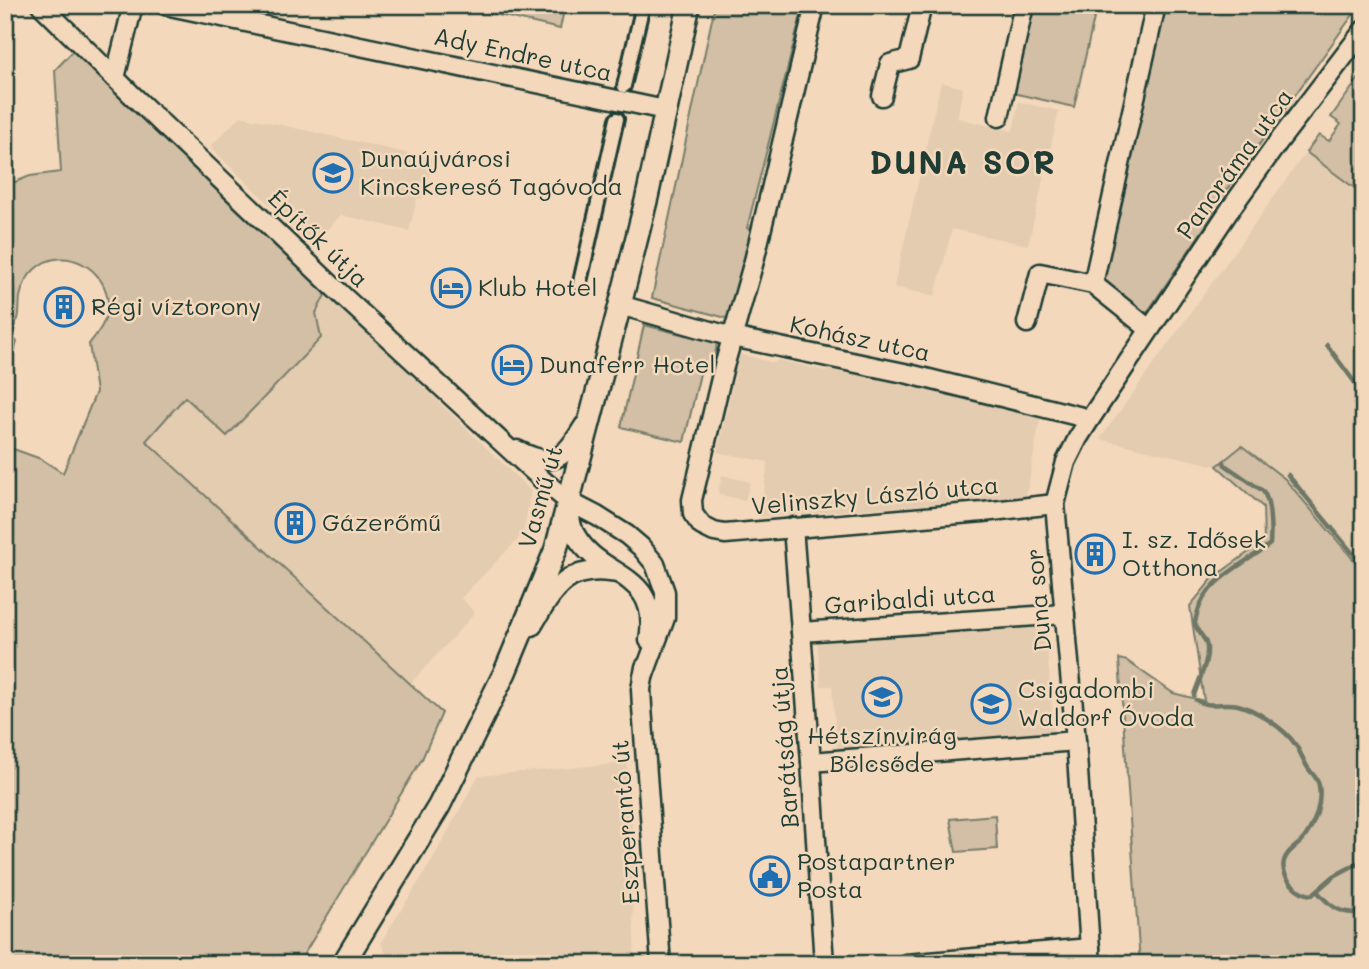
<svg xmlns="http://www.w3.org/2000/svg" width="1369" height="969" viewBox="0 0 1369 969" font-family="Mali,sans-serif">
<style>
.built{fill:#e3ccb0}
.green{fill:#d2bfa5;stroke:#787e6c;stroke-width:2}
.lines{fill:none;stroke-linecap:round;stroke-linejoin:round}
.stream{stroke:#6e7766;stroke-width:4.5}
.pedestrian-casing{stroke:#1f3d34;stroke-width:18}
.minor-casing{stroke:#1f3d34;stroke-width:23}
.tertiary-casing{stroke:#1f3d34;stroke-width:26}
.pedestrian{stroke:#f4d8bb;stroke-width:12}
.minor{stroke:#f4d8bb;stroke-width:18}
.tertiary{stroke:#f4d8bb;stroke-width:21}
.labels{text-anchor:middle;stroke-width:5;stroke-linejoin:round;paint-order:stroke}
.street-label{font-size:24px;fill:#1f3d34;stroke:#f4d8bb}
.poi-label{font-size:24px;fill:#1f3d34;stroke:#f4d8bb;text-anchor:start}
.district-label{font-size:32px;font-weight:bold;letter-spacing:2px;fill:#1f3d34;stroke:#f4d8bb}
</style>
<rect width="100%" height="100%" fill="#f4d8bb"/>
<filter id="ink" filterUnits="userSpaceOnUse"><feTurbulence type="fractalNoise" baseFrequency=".0143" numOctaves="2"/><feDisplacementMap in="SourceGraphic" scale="14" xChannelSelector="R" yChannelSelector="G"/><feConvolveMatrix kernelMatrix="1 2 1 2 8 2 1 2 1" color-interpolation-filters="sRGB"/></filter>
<g filter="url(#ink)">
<g class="built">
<polygon points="941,82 963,88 957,118 974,122 1013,131 1019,102 1059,111 1028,245 952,229 935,296 894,287"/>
<polygon points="241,116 433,159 427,187 424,187 422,199 417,198 409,231 341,215 312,245 210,147"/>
<polygon points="1306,152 1364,195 1364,572 1285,479 1243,446 1217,466 1100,439"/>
<polygon points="326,293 531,491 523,534 461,598 475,613 410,684 145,440 185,397 227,435 316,313"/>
<polygon points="740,354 774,363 778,360 827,371 828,367 1003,408 1040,419 1026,497 760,517 768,462 717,452"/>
<polygon points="722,475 750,482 745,501 718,494"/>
<polygon points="1045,620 1054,737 837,751 832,686 821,686 817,636"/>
<polygon points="627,763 635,869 632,880 635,964 390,964 381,942 430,864 478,776"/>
</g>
<g class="green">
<polygon points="455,5 565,5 560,29"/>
<polygon points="715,5 792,5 803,7 747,228 756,231 730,319 652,298"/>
<polygon points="1033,5 1097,5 1074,107 1013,93"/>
<polygon points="1164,5 1360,5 1212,210 1213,215 1146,314 1106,284 1102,272"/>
<path d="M 75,49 L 326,293 L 316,313 L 321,338 L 227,436 L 185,397 L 146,441 L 442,713 L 422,759 L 298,964 L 5,964 L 5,446 L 41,459 L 63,473 L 96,392 L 89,344 C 98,333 107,321 108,306 C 109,269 64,243 35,269 C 27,276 22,287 20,297 C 19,304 20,312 18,319 C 16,323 12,328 9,333 L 17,342 L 15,349 L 5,351 L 5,186 L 30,176 L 61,172 L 55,70 Z"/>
<polygon points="1364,71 1364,195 1306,152 1319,135 1329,141 1341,124 1331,117"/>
<polygon points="644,325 717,343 713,367 702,365 684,442 621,427"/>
<polygon points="1242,446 1285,479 1364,572 1364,964 1140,964 1119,659 1127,661 1173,693 1204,701 1190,606 1213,578 1264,541 1263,507 1217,466"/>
<polygon points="995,815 997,849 956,852 950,819"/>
</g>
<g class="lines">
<g class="stream">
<polyline points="1327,345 1364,395"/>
<polyline points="1288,475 1364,567"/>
<path d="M 1194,695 C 1198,682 1211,657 1206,643 C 1204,637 1197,631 1195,624 C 1195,621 1196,618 1197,614 C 1206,579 1244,565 1270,544 C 1271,532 1271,501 1263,491 L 1225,465 L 1224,462"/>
<path d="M 1196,700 C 1209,709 1223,701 1238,705 C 1255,709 1285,729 1295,744 C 1300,751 1303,760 1308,768 C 1312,774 1318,778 1319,786 C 1322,803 1315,823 1305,837 C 1299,846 1287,850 1284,861 C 1280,877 1298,894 1312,895 L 1334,876 L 1364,860"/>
<path d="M 1317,891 C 1332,909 1340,914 1364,913"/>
</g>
<g class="pedestrian-casing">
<g id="pedestrian">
<polyline points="624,86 643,5"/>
<polyline points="580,282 617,119"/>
</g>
</g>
<g class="minor-casing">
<g id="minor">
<polyline points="41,5 131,94 345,298 546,483 568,501 597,516 627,535 641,547 655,564 665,592 665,618 643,677"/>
<polyline points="165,5 665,110"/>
<polyline points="815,5 754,261 723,370 692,500 693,514 702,526 714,532 725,534 983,512 1055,504"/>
<polyline points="115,78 133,5"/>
<polyline points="882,96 890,64 909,59 922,5"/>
<polyline points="999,117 1024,5"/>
<polyline points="1093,284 1156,5"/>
<polyline points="620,305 732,337 909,374 1090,419"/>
<polyline points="1027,323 1040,273 1093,284 1149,329"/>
<path d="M 517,450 C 554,469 564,459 584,426"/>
<path d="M 569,506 C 570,515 570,526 575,534 C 600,580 661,570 649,640"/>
<polyline points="793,527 811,762 824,964"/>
<path d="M 532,626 C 555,588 567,564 617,573"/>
<polyline points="801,632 1065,614"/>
<polyline points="645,667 641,689 642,707 661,964"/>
<polyline points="811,762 1076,741"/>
<polyline points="906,964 1090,948"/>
<polyline points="1091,964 1076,741 1055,504 1066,462 1078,438 1090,419 1231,208 1279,141 1364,30"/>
</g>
</g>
<g class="tertiary-casing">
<polyline id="tertiary" points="343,964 439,806 505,672 556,549 620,305 647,197 689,5"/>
</g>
<use href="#pedestrian" class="pedestrian"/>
<use href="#minor" class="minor"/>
<use href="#tertiary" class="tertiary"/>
</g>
</g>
<defs>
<g id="school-ring" transform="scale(2.0125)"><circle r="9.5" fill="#f4d8bb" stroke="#1f6fb2" stroke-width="1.5"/><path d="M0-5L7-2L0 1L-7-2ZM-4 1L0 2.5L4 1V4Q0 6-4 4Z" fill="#1f6fb2"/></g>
<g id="hotel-ring" transform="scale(2.0125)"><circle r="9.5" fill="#f4d8bb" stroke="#1f6fb2" stroke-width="1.5"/><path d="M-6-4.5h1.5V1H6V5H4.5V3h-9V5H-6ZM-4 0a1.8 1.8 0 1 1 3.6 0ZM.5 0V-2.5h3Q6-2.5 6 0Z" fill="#1f6fb2"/></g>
<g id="building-ring" transform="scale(2.0125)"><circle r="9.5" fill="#f4d8bb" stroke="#1f6fb2" stroke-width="1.5"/><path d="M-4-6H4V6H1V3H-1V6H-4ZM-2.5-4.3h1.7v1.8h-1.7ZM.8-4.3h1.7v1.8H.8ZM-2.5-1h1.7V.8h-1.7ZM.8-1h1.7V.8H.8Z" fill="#1f6fb2"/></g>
<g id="civic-ring" transform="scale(2.0125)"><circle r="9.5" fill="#f4d8bb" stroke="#1f6fb2" stroke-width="1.5"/><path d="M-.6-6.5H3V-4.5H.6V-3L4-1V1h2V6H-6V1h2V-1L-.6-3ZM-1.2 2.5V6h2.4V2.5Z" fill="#1f6fb2"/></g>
</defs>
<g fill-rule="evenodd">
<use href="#school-ring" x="333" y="173"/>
<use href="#hotel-ring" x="451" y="288"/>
<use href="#building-ring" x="64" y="307"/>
<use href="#hotel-ring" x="512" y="365"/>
<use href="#building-ring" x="295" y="523"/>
<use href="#building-ring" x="1095" y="554"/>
<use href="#school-ring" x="882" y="697"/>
<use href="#school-ring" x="991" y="704"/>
<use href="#civic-ring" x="770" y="876"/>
</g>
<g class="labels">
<g class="street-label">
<text transform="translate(523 55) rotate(12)" y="8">Ady Endre utca</text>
<text transform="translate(1235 164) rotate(-54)" y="8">Panoráma utca</text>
<text transform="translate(318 239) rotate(44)" y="8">Építők útja</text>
<text transform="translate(860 339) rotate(12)" y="8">Kohász utca</text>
<text transform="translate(875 496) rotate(-5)" y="8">Velinszky László utca</text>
<text transform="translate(541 497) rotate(-74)" y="8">Vasmű út</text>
<text transform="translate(910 600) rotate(-4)" y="8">Garibaldi utca</text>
<text transform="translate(1039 600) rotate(-95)" y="8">Duna sor</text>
<text transform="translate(785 747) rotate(-94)" y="8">Barátság útja</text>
<text transform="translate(626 822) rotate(-94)" y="8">Eszperantó út</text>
</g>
<g class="poi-label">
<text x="360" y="167">Dunaújvárosi<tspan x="360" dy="28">Kincskereső Tagóvoda</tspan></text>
<text x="478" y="296">Klub Hotel</text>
<text x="91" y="315">Régi víztorony</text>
<text x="539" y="373">Dunaferr Hotel</text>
<text x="322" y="531">Gázerőmű</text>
<text x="1122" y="548">I. sz. Idősek<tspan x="1122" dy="28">Otthona</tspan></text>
<text x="1018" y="698">Csigadombi<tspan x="1018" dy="28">Waldorf Óvoda</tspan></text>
<text x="882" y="744" text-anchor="middle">Hétszínvirág<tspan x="882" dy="28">Bölcsőde</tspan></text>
<text x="797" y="870">Postapartner<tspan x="797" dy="28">Posta</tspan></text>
</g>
<g class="district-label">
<text x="963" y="174">DUNA SOR</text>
</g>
</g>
<rect width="1369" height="969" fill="none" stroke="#f4d8bb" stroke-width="28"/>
<rect x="14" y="14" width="1341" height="941" fill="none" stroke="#1f3d34" stroke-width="2.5" filter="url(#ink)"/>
</svg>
